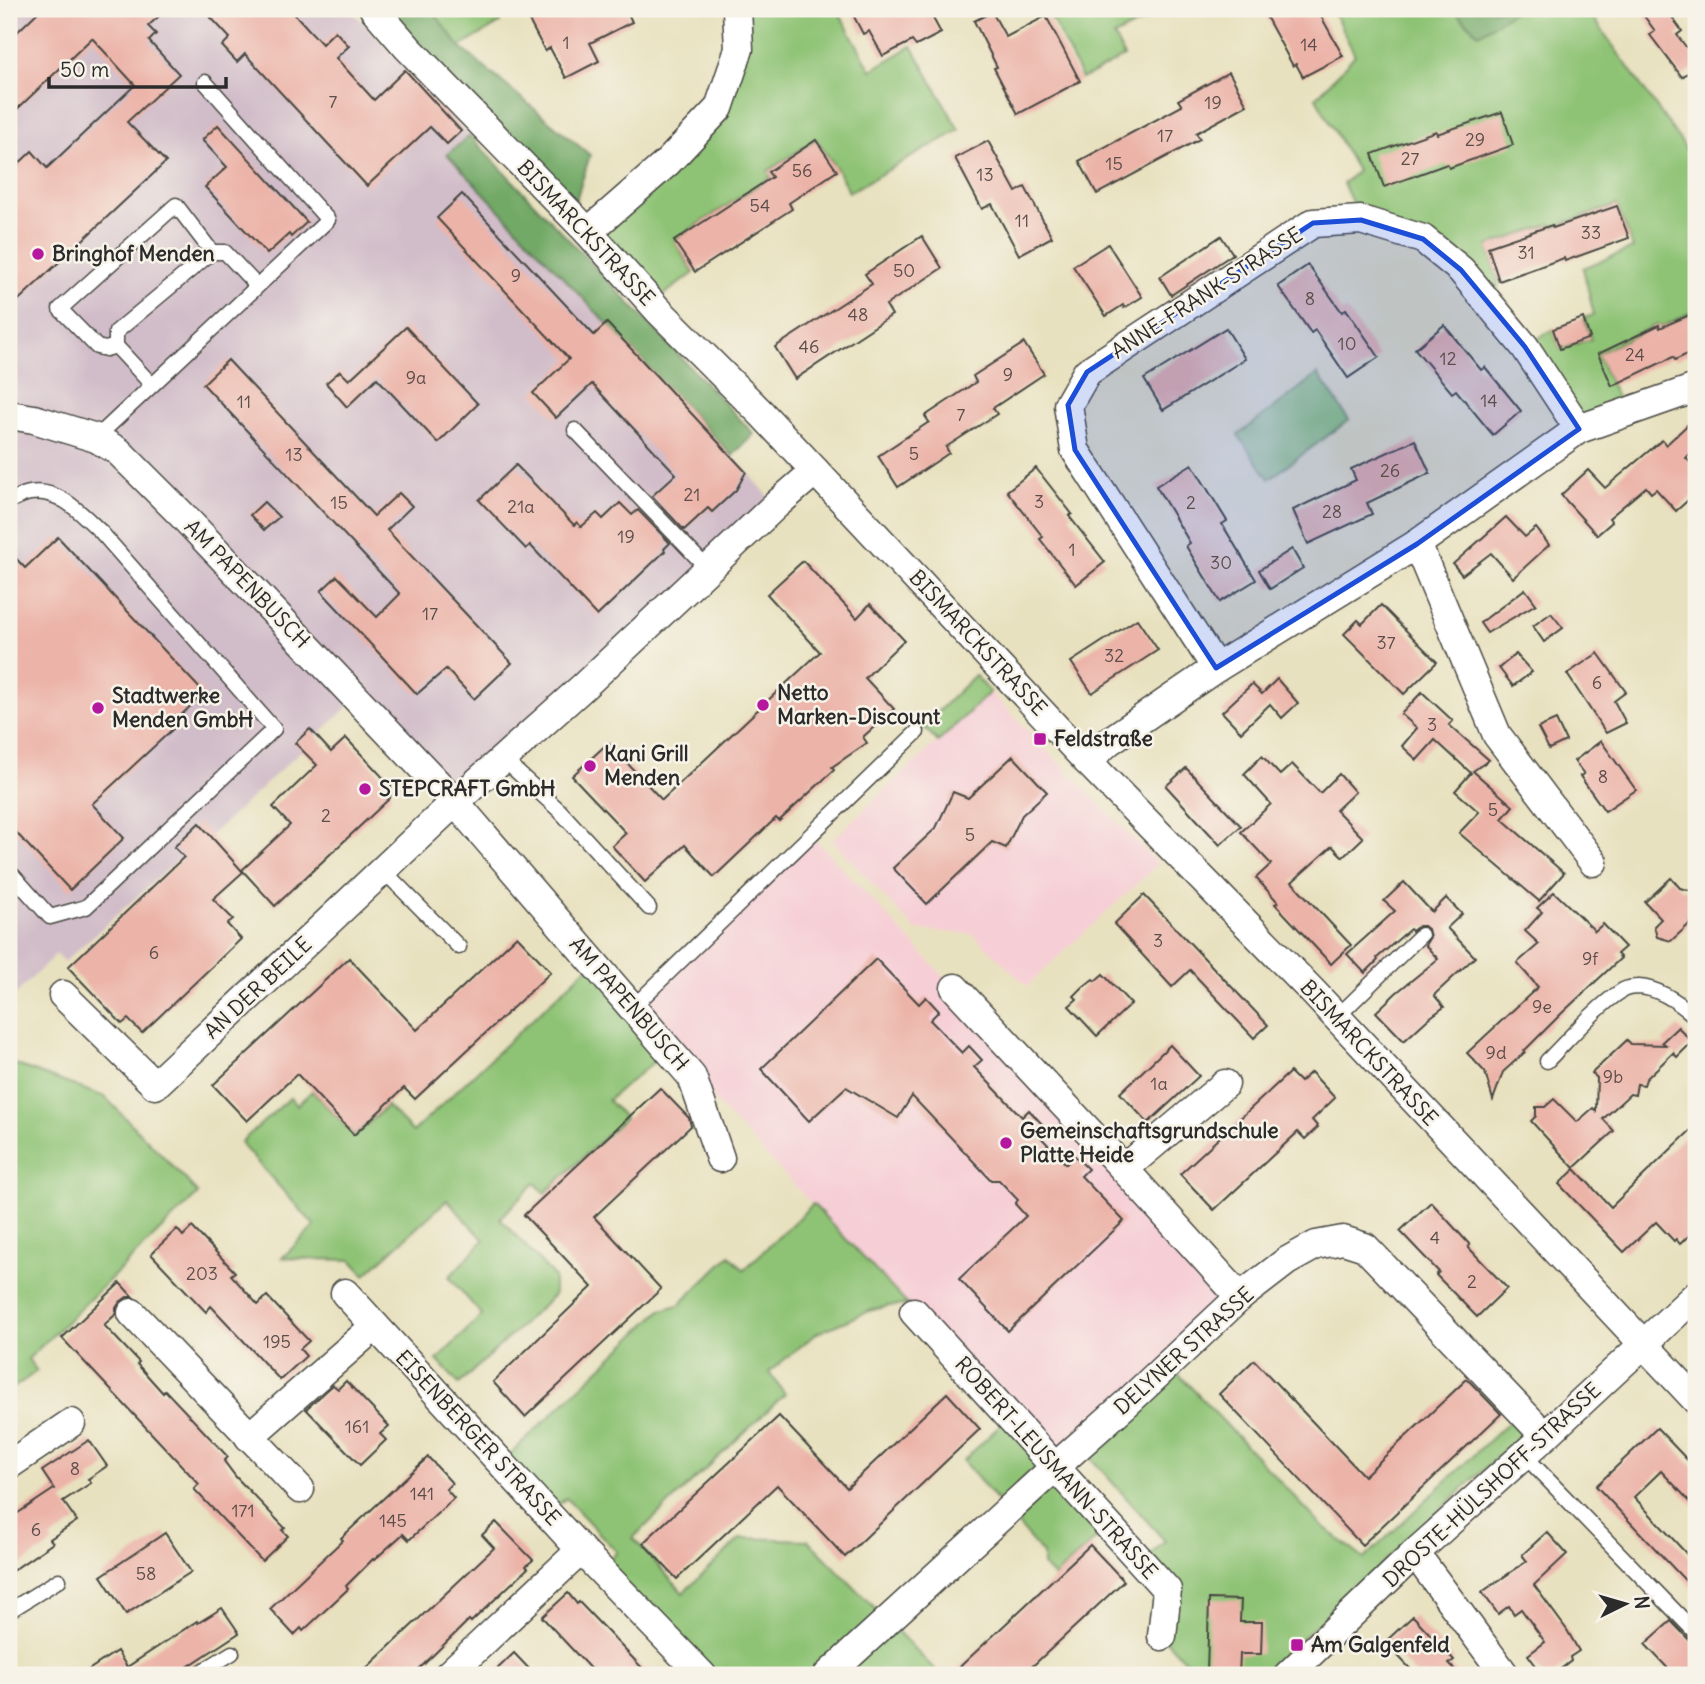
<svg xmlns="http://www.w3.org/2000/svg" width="1705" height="1684" viewBox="0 0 1705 1684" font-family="Delius,sans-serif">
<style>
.built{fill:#f6cfd6}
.industrial{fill:#d1bdc9}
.green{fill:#8ec375;stroke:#5c7750;stroke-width:2}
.forest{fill:#72a966;stroke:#4e6a48;stroke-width:2}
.building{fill:#ecb4a9}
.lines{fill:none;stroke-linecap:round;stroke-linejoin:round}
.lane-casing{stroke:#474641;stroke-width:17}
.street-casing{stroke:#474641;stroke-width:31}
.lane{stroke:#fff;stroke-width:14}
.street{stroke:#fff;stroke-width:28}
.marked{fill:#1d4ed8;fill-opacity:0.2;stroke:#1d4ed8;stroke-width:5;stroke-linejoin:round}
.poi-dot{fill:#b5179e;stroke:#f7f3e8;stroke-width:2.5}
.labels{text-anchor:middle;stroke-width:5;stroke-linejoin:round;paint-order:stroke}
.number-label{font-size:18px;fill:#5b4d4a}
.street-label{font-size:21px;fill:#2b2b2b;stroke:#f7f3e8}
.poi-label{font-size:21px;font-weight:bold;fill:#2b2b2b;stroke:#f7f3e8;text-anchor:start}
</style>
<rect width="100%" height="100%" fill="#f7f3e8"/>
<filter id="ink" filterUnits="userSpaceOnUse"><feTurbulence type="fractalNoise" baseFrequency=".0143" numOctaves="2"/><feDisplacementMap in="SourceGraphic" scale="14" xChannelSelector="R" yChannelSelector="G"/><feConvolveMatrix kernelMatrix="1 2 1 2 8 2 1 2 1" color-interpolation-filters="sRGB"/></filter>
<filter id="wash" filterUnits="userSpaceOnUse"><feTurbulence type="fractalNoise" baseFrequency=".00686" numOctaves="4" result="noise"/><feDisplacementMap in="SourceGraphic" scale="28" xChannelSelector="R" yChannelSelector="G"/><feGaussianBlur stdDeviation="1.57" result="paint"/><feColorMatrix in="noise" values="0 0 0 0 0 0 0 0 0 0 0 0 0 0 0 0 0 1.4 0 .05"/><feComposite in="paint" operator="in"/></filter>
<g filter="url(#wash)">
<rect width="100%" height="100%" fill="#e8e1bf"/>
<g class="built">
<polygon points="990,692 1158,864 1027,986 973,934 915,930 832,840"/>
<polygon points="810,834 955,988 1240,1297 1054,1468 914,1312 692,1077 632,1008"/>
</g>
<polygon class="industrial" points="9,9 350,9 470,136 448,155 748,472 776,505 455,802 356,699 235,813 184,859 179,859 64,962 56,954 9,1001"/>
<g class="green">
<polygon points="431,9 474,9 476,12 483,9 492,9 500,23 460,47"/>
<polygon points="737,9 837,9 871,70 912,46 959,130 849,192 837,169 816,139 768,171 771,177 674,240 694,273 652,303 588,232 718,108"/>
<polygon points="1047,9 1167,9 1114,36 1124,57 1082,79"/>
<polygon points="1332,9 1452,9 1479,34 1517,9 1587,9 1696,163 1696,310 1661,327 1658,324 1597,354 1624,413 1579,429 1525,347 1553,329 1560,349 1591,339 1584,318 1594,315 1583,268 1633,248 1617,205 1553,227 1551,224 1488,246 1498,281 1498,292 1461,270 1361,220 1343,184 1357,171 1316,98 1355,55"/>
<polygon points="1318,374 1349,420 1269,479 1238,435"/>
<polygon points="975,675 990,692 938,742 923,726"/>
<polygon points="593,962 668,1050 608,1100 625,1118 545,1193 535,1183 500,1218 554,1277 554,1295 459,1384 437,1360 482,1315 449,1277 484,1240 447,1200 365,1275 351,1260 282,1258 315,1226 248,1152 241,1142 290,1098 297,1105 312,1091 355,1136 387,1106 413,1132"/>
<polygon points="9,1062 105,1097 188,1182 198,1194 28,1359 37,1371 9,1391"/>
<polygon points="813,1204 908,1305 888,1306 869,1311 817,1333 769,1372 785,1394 633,1538 683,1593 741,1538 808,1540 940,1675 702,1675 600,1569 617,1552 566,1498 548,1514 501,1463 661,1310 679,1305 730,1255 744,1270"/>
<polygon points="1169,1364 1320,1524 1364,1559 1520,1411 1533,1424 1262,1675 1198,1675 1162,1636 1167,1590 1142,1563 1165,1541 1079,1445"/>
<polygon points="1009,1417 1109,1527 1054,1577 1043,1566 1043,1554 963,1461"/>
</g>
<g class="forest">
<polygon points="379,9 431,9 460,47 590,155 571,216"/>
<polygon points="1452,9 1517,9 1479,34"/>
<polygon points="470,136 754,434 732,456 447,154"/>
</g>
<g id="blocks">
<g class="building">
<polygon points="41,9 167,9 148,26 156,34 149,41 179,74 127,122 166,162 9,309 9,173 32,151 47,168 135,85 92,38 9,117 9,40"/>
<polygon points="203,9 290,9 322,44 335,31 349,46 336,58 374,100 405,70 461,131 447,144 430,127 367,186 245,54 237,62 222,46 230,38"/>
<polygon points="523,9 626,9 632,22 590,43 599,61 566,78 550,48 545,51"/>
<polygon points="850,9 928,9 941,33 916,46 912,41 883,56 869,31 863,34"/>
<polygon points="1262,9 1317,9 1343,56 1303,77 1296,64 1293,66"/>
<polygon points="1639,9 1666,9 1682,31 1677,35 1696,60 1696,67 1682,77 1650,35 1655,31"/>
<polygon points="992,12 1006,37 1046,16 1080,81 1018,114 994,68 997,67 974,21"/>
<polygon points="1229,72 1247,105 1196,133 1200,139 1097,194 1079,161 1182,106 1178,100"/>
<polygon points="1502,112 1513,145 1449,168 1447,164 1384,187 1372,154 1436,131 1437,134"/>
<polygon points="218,125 307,222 291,237 289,234 267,254 205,187 227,167 202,140"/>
<polygon points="816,140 837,171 789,203 792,209 695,272 674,241 772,177 768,172"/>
<polygon points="988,141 1016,192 1025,187 1052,237 1019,255 992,204 982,209 955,158"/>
<polygon points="462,194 594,335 607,323 746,472 736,490 712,512 708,508 684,530 652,496 676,474 592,384 556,418 533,393 569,359 437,218"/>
<polygon points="1617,206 1629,238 1565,261 1564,258 1499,281 1488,247 1552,225 1553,228"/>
<polygon points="922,236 942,268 886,305 892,315 795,379 775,347 872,284 865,274"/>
<polygon points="1221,236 1233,254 1171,295 1160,277"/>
<polygon points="1108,244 1142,297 1124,308 1123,305 1106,316 1073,266"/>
<polygon points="1308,265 1342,312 1346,309 1379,357 1348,378 1315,330 1311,333 1278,286"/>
<polygon points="1696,312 1696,350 1675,360 1673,357 1612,386 1598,354 1659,325 1660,328"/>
<polygon points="1583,318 1590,338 1560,349 1553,329"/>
<polygon points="1444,325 1481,370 1485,367 1521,411 1493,435 1456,390 1452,393 1415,349"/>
<polygon points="406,327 478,404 438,443 377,378 347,407 326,383 340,371 349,380"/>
<polygon points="1226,328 1245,359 1163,410 1144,379"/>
<polygon points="1024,343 1044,374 993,408 997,414 946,447 949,453 898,487 878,456 929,422 925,416 976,382 973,376"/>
<polygon points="228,360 374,516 399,493 412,506 387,530 512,663 474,699 446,669 417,694 321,591 337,576 377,617 400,594 203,384"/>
<polygon points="1696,417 1696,448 1686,458 1696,469 1696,493 1676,511 1656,489 1651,493 1646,487 1609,518 1612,522 1597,535 1561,495 1588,470 1605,488 1662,440 1666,445"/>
<polygon points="1415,440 1430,473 1367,503 1372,514 1308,544 1293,510 1356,480 1351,469"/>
<polygon points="1192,464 1227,521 1222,524 1256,580 1220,602 1186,546 1190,543 1156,486"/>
<polygon points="516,465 574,525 577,522 581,527 597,513 603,519 620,503 632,515 638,510 670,543 664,549 665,551 597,616 530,545 526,549 479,500"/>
<polygon points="1036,468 1072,514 1069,516 1105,562 1076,585 1040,539 1043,537 1007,491"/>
<polygon points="264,502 279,517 264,530 250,515"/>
<polygon points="1506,517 1525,537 1536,528 1549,545 1513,578 1491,553 1462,575 1453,564"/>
<polygon points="58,537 204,693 172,724 175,727 92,804 124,838 70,890 9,825 9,551 25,568"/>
<polygon points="1292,549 1303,568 1270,589 1259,570"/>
<polygon points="803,561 857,618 870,604 904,640 865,678 894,709 863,737 867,743 832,767 834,770 779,821 776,818 714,877 685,845 645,882 612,846 626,833 572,776 608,743 662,800 763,705 820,652 767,594"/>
<polygon points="1525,589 1536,604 1487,633 1480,623"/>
<polygon points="1381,605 1437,662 1404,694 1344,634 1358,620 1362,624"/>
<polygon points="1551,613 1563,628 1544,642 1533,626"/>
<polygon points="1137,619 1158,650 1092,693 1071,662"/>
<polygon points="1598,653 1626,692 1614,701 1626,723 1606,733 1567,674"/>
<polygon points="1516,654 1532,672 1513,686 1499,668"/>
<polygon points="1277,679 1298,703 1282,718 1270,704 1241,732 1222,712 1252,684 1262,694"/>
<polygon points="1422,692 1453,721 1449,725 1489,760 1473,771 1513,806 1502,819 1564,873 1539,901 1459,833 1479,812 1455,791 1471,773 1435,740 1417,760 1402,746 1417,728 1401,714"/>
<polygon points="1556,720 1566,741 1549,749 1538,728"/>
<polygon points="310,729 331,752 346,738 391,786 390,798 275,906 242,870 290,825 273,807 317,765 295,743"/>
<polygon points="1601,741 1636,790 1605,811 1580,776 1584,774 1574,761"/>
<polygon points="1013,756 1047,792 1022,815 1006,848 992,842 927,904 893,868 936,828 953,792 968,798"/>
<polygon points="1262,756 1280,775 1292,764 1320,793 1339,774 1355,792 1336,810 1363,838 1343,857 1332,846 1292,882 1351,945 1331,964 1275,904 1278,902 1256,878 1271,864 1241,832 1271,804 1244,774"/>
<polygon points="1186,768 1241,826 1220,845 1166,786"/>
<polygon points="199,823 243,872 213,899 233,919 227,924 241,939 142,1033 128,1019 122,1024 68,967 184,857 174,847"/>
<polygon points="1671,878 1680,888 1696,892 1696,918 1671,941 1657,937 1654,926 1661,919 1645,902"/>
<polygon points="1404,882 1432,912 1446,898 1462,914 1447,928 1475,957 1434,995 1444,1007 1428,1019 1404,1041 1376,1012 1396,993 1438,959 1425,945 1430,937 1428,929 1424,926 1419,926 1412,931 1410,929 1377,958 1378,960 1365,973 1347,954 1395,911 1384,901"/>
<polygon points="1554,892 1595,931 1603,924 1625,947 1617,954 1621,958 1562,1013 1524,1051 1525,1052 1503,1072 1493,1100 1485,1072 1467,1053 1538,987 1517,963 1539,944 1525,931 1542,912 1537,908"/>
<polygon points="1144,895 1268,1025 1254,1038 1190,970 1172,987 1114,924"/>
<polygon points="517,936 551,972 415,1099 404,1088 354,1135 297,1074 247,1121 213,1085 349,958 417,1030"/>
<polygon points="876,959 919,1004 926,997 939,1011 930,1020 962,1053 969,1046 982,1060 974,1067 1022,1117 1029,1110 1042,1124 1035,1131 1066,1164 1075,1156 1088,1169 1081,1176 1124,1221 1008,1331 959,1279 1026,1216 1015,1204 1018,1200 999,1180 991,1180 912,1096 898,1118 846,1087 809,1121 761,1069"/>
<polygon points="1103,974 1131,1004 1097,1036 1069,1006 1077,999 1074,996 1083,987 1093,979 1095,981"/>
<polygon points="1678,1027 1692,1042 1677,1057 1673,1053 1646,1079 1644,1085 1637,1084 1635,1095 1630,1094 1603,1119 1614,1131 1574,1168 1531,1121 1536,1116 1536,1107 1545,1107 1554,1099 1577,1122 1593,1108 1596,1111 1597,1078 1592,1073 1627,1040 1631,1044 1666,1045 1662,1042"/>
<polygon points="1170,1045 1199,1076 1148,1123 1120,1093"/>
<polygon points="1290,1072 1300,1082 1311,1072 1335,1098 1312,1120 1318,1127 1305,1139 1298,1132 1214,1210 1180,1174"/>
<polygon points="660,1088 689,1118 691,1126 594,1217 661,1289 525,1417 493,1382 592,1287 524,1215"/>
<polygon points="1696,1125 1696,1229 1680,1244 1676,1239 1674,1241 1656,1222 1624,1252 1559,1184 1575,1169 1611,1207"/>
<polygon points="1431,1202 1470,1245 1468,1247 1507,1288 1477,1317 1436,1275 1439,1272 1400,1231"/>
<polygon points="192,1227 235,1272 231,1275 258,1305 267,1296 309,1341 300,1349 306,1356 280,1380 211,1306 206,1312 151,1254 177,1229 183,1236"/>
<polygon points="120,1283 133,1297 127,1297 120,1302 116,1308 116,1314 104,1325 139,1362 137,1364 163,1393 165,1390 228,1457 224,1461 236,1477 285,1528 282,1530 288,1536 262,1561 194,1489 199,1484 62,1338"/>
<polygon points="1254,1360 1364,1476 1467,1379 1501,1414 1362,1545 1219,1394"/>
<polygon points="346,1381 389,1426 380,1434 386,1440 360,1465 306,1409 333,1385 338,1389"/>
<polygon points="947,1393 980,1429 845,1557 777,1485 677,1579 643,1543 779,1416 847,1488"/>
<polygon points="1657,1428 1696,1469 1696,1508 1661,1471 1634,1497 1696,1564 1696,1592 1596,1486"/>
<polygon points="89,1440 107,1466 88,1479 91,1483 63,1501 77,1521 50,1539 53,1543 9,1573 9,1519 54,1489 42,1471"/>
<polygon points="428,1457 452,1483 446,1489 454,1498 409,1540 403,1534 374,1560 373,1559 346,1586 348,1589 303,1631 301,1628 294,1635 270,1609 343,1540 341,1538"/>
<polygon points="496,1522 533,1560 526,1566 528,1568 471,1622 469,1620 413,1675 359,1675 494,1548 482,1535"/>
<polygon points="1547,1532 1567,1554 1534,1585 1567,1630 1579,1651 1570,1657 1571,1661 1553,1675 1543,1675 1528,1655 1545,1642 1521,1609 1514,1614 1509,1606 1498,1614 1482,1592 1527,1561 1522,1555"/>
<polygon points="165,1533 191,1572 126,1614 101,1576"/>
<polygon points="1090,1545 1124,1581 1023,1675 951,1675"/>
<polygon points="568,1593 577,1604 579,1602 649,1675 596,1675 542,1617"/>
<polygon points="1209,1599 1241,1600 1240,1622 1262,1622 1261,1654 1240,1654 1239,1675 1207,1674"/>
<polygon points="222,1608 239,1633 175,1675 81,1675 117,1651 127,1667 197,1621 198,1623"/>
<polygon points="1413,1616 1454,1660 1449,1664 1460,1675 1416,1675 1385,1642"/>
<polygon points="1671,1621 1696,1647 1696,1675 1674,1675 1645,1644"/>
<polygon points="514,1653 535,1675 491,1675"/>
</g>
</g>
</g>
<g filter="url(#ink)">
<use href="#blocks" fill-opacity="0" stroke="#474641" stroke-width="2"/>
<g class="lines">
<g class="lane-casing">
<g id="lane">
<polyline points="116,346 106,349 97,347 60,309 176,205 212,252"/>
<polyline points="152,385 116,346 116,332 212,252 225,252 257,286"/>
<polyline points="575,430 708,569"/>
<polyline points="96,438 328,220 205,82"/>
<path d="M 9,501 C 15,499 23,494 30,493 C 59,488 81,513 101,532 L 274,729 L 86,907 L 50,917 L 9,871"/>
<polyline points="503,759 560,811 649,908"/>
<polyline points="383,870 459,947"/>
<polyline points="632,1008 917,732"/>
<polyline points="1336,1018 1421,935"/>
<path d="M 1547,1061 C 1568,1040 1598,1005 1623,990 C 1627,988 1634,987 1639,987 C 1660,988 1681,1004 1696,1017"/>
<polyline points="1524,1455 1696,1633"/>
<polyline points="9,1611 59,1580"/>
<polyline points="196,1675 232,1653"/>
</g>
</g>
<g class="street-casing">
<g id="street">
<polyline points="374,9 408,48 588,232 658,310 762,414 1087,761 1314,993 1696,1400"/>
<polyline points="588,232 668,162 719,108 739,49 737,9"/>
<polyline points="9,415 34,419 96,438 118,451 183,516 455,802 692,1077 720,1158"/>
<polyline points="1417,544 1497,735 1593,862"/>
<polyline points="1216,668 1075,450 1068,405 1087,372 1313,223 1361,220 1423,239 1461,270 1525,347 1579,429"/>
<polyline points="1087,761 1108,742 1216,668 1417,544 1579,429 1696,388"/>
<polyline points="955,988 1124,1169 1240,1297"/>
<polyline points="63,995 155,1085 455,802 583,687 776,505 815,471"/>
<polyline points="1124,1169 1225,1084"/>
<polyline points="345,1293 581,1550 702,1675"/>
<polyline points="914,1312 1167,1590 1162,1636"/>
<polyline points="132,1313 300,1489"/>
<polyline points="249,1437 375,1326"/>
<polyline points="9,1465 71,1423"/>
<polyline points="1415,1553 1505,1675"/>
<polyline points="448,1675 581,1550"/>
<polyline points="828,1675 1054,1468 1127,1403 1240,1297 1287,1261 1316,1245 1343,1240 1365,1247 1545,1436"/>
<polyline points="1288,1675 1415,1553 1545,1436 1696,1295"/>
</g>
</g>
<use href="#lane" class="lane"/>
<use href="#street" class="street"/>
</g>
</g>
<path class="marked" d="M 1361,220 L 1423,239 L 1461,270 L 1525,347 L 1579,429 L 1417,544 L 1216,668 L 1075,450 L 1068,405 L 1087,372 L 1313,223 Z"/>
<g class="poi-dot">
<circle cx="38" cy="254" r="7"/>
<circle cx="763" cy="705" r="7"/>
<circle cx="98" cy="708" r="7"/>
<rect x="1033" y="732" width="14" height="14" rx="3.5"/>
<circle cx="590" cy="766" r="7"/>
<circle cx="365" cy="789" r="7"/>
<circle cx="1006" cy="1143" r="7"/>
<rect x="1290" y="1638" width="14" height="14" rx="3.5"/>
</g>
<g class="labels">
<g class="number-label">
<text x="566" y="49">1</text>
<text x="1309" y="51">14</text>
<text x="333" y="108">7</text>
<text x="1213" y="109">19</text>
<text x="1165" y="142">17</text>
<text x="1475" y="146">29</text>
<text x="1410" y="165">27</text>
<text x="1114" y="170">15</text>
<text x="802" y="177">56</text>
<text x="985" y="181">13</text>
<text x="760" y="212">54</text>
<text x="1022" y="227">11</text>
<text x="1591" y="239">33</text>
<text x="1526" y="259">31</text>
<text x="904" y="277">50</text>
<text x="516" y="282">9</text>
<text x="1310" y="305">8</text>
<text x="858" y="321">48</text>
<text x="1347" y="350">10</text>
<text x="809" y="353">46</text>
<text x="1635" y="361">24</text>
<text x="1448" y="365">12</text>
<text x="1008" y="381">9</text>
<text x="416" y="384">9a</text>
<text x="1489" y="407">14</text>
<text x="244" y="408">11</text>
<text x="961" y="421">7</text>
<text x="914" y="460">5</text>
<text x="294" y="461">13</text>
<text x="1390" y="477">26</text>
<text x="692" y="501">21</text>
<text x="1039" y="508">3</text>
<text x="339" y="509">15</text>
<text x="1191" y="509">2</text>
<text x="521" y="513">21a</text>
<text x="1332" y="518">28</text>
<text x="626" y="543">19</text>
<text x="1072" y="556">1</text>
<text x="1221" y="569">30</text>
<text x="430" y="620">17</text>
<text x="1386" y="649">37</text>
<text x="1114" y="662">32</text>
<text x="1597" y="689">6</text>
<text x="1432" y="731">3</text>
<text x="1603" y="783">8</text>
<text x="1493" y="816">5</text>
<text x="326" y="822">2</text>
<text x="970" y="841">5</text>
<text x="1158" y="947">3</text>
<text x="154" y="959">6</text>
<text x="1590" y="965">9f</text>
<text x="1542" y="1013">9e</text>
<text x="1496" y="1059">9d</text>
<text x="1613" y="1083">9b</text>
<text x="1159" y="1090">1a</text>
<text x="1435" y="1244">4</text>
<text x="202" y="1280">203</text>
<text x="1472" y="1288">2</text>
<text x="277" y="1348">195</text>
<text x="357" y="1433">161</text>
<text x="75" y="1475">8</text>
<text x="422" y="1500">141</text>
<text x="243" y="1517">171</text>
<text x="393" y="1527">145</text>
<text x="36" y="1536">6</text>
<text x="146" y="1580">58</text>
</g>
<g class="street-label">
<text transform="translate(586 233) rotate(47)" y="7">BISMARCKSTRASSE</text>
<text transform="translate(1207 293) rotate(-33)" y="7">ANNE-FRANK-STRASSE</text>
<text transform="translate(247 584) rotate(46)" y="7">AM PAPENBUSCH</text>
<text transform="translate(978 643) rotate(47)" y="7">BISMARCKSTRASSE</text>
<text transform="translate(258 988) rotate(-43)" y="7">AN DER BEILE</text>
<text transform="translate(629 1004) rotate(49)" y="7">AM PAPENBUSCH</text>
<text transform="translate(1369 1053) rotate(47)" y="7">BISMARCKSTRASSE</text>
<text transform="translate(1184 1351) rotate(-42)" y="7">DELYNER STRASSE</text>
<text transform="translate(478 1438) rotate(47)" y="7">EISENBERGER STRASSE</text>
<text transform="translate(1056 1468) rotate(48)" y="7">ROBERT-LEUSMANN-STRASSE</text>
<text transform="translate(1492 1485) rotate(-43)" y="7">DROSTE-HÜLSHOFF-STRASSE</text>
</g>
<g class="poi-label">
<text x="52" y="261">Bringhof Menden</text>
<text x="777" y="700">Netto<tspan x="777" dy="24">Marken-Discount</tspan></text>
<text x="112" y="703">Stadtwerke<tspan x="112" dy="24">Menden GmbH</tspan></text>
<text x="1054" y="746">Feldstraße</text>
<text x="604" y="761">Kani Grill<tspan x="604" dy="24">Menden</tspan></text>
<text x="379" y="796">STEPCRAFT GmbH</text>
<text x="1020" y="1138">Gemeinschaftsgrundschule<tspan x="1020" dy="24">Platte Heide</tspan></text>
<text x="1311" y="1652">Am Galgenfeld</text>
</g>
</g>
<rect width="1705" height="1684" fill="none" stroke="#f7f3e8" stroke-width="35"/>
<g transform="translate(1625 1604) rotate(85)" stroke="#f7f3e8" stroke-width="5" paint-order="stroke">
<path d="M0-5L12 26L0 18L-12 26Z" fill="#2b2b2b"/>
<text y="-10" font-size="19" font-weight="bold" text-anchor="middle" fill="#2b2b2b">N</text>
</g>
<path d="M49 77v10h177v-10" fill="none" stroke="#2b2b2b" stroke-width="3.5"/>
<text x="60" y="77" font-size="21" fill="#2b2b2b" stroke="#f7f3e8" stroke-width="5" paint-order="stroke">50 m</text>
</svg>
